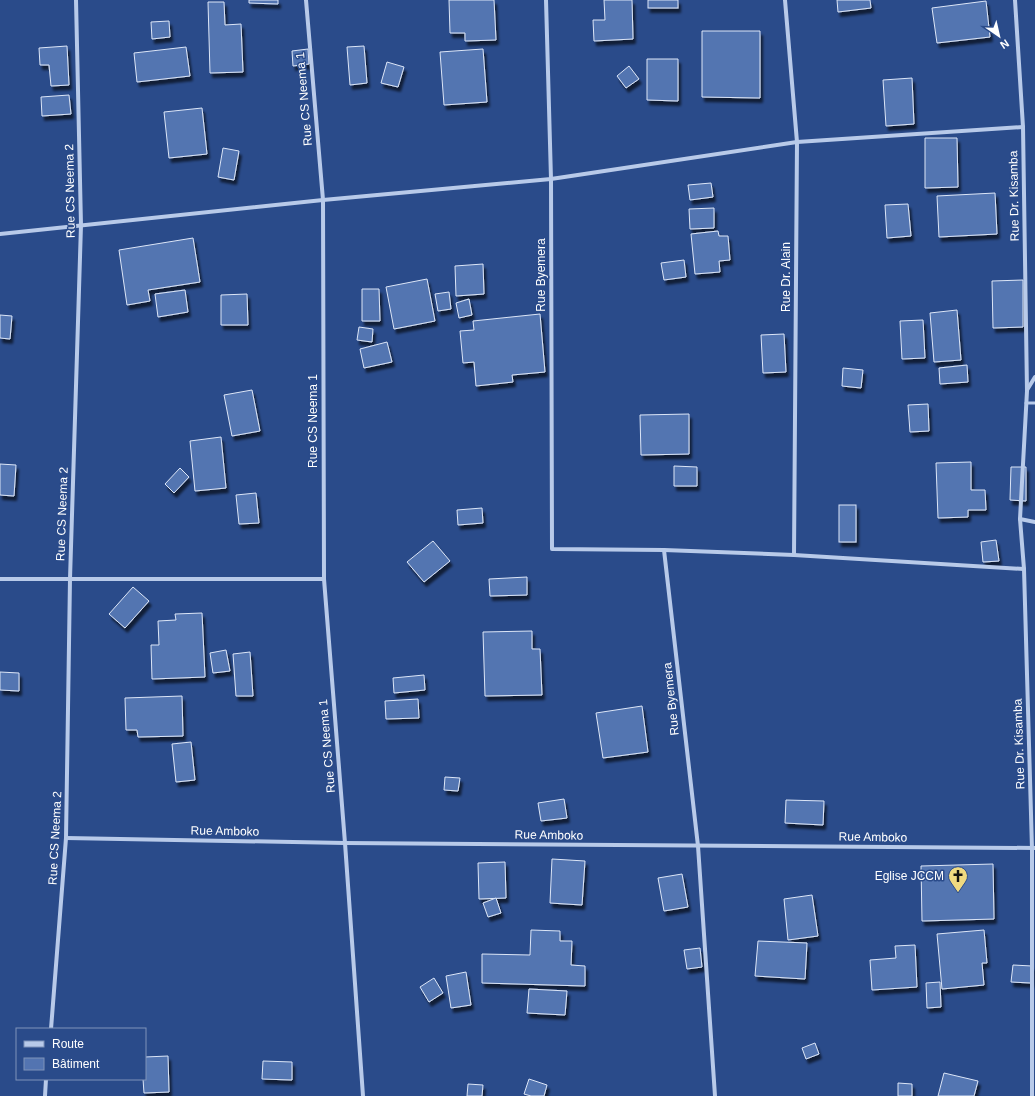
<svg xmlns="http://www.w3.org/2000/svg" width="1035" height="1096" viewBox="0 0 1035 1096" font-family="Helvetica,sans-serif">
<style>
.building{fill:#5374b1;stroke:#dce6f7;filter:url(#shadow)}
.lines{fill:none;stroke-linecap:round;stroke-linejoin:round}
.lane{stroke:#b8cae9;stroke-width:3}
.street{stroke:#b8cae9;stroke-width:4}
.labels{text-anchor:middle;stroke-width:3;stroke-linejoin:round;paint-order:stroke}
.street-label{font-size:12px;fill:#fff;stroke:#2a4b8a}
.poi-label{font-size:12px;fill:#fff;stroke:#2a4b8a;text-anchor:end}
</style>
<defs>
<filter id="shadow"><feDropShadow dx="2.5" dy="4.5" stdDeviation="1" flood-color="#0009"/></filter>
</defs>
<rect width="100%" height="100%" fill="#2a4b8a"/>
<g class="building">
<polygon points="249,0 278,0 278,4 249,3"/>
<polygon points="449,0 494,0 496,40 465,41 465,33 450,33"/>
<polygon points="604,0 632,0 633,39 594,41 593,20 605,20"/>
<rect x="648" y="0" width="30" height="8"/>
<polygon points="837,0 870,0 871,8 838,12"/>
<polygon points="986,1 990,37 937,43 932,8"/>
<polygon points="208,2 224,2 225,25 241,24 243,72 210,73"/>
<polygon points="169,21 170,37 152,39 151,22"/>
<polygon points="702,31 760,31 760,98 702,97"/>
<polygon points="67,46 69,85 51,86 49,65 40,65 39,48"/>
<polygon points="364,46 367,83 350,85 347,47"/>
<polygon points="186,47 190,76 137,82 134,53"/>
<polygon points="308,49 309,64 293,66 292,51"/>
<polygon points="483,49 487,102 444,105 440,52"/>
<polygon points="647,59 678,59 678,101 647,100"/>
<polygon points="387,62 404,67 398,87 381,83"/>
<polygon points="629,66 639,79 626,88 617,76"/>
<polygon points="912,78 914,124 886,126 883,80"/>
<polygon points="69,95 71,114 42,116 41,97"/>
<polygon points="202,108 207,154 169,158 164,112"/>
<polygon points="925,138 957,138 958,187 925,188"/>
<polygon points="223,148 239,151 234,180 218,177"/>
<polygon points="711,183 713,197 690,200 688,185"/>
<polygon points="995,193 997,234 939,237 937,196"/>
<polygon points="908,204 911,236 887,238 885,205"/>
<polygon points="714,208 714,228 690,229 689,209"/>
<polygon points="718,231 719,236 728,236 730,260 719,261 720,272 695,274 691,234"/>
<polygon points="193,238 200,282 148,290 150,301 127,305 119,250"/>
<polygon points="684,260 686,277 664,280 661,263"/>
<polygon points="483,264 484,294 456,296 455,266"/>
<polygon points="427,279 435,321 394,329 386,287"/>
<polygon points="1023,280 1023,327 993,328 992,281"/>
<polygon points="362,289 379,289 380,321 362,321"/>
<polygon points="185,290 188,312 158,317 155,294"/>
<polygon points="449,292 451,309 438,311 435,294"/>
<polygon points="247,294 248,325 221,325 221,295"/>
<polygon points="469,299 472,315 459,318 456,303"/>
<polygon points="957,310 961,360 934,362 930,313"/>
<polygon points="540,314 545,372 512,375 513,382 476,386 474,362 463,363 460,331 474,330 473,321"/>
<polygon points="0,315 12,316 10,339 0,338"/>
<polygon points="923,320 925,358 902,359 900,321"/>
<polygon points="359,327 373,329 372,342 357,340"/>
<polygon points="784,334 786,372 763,373 761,335"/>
<polygon points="387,342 392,362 364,368 360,349"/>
<polygon points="967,365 968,382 940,384 939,368"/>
<polygon points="843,368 863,370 861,388 842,386"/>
<polygon points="252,390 260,431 232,436 224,395"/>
<polygon points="928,404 929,431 910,432 908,405"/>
<polygon points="689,414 689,454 641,455 640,415"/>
<polygon points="221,437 226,488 195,491 190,441"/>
<polygon points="971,462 971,490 985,490 986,510 968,510 968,517 938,518 936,463"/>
<polygon points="0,464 16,465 14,496 0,495"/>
<polygon points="674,466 697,467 697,486 674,486"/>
<polygon points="1011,467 1026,467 1026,501 1010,500"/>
<polygon points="180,468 189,477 174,493 165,484"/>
<polygon points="256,493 259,523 239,524 236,495"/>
<rect x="839" y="505" width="17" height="37"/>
<polygon points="482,508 483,523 458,525 457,510"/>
<polygon points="996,540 999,561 983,562 981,542"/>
<polygon points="433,541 450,561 424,582 407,562"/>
<polygon points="527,577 527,595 490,596 489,579"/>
<polygon points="133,587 149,601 125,628 109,614"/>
<polygon points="202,613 205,677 152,679 151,645 159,645 158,621 176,620 175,614"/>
<polygon points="532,631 532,649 540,649 542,695 485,696 483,632"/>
<polygon points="226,650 230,671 213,673 210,653"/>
<polygon points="250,652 253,696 236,696 233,654"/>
<polygon points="0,672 19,673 19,691 0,690"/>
<polygon points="424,675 425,690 394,693 393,678"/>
<polygon points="182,696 183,736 138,737 137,730 126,730 125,698"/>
<polygon points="418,699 419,718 386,719 385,701"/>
<polygon points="642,706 648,752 603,758 596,713"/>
<polygon points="191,742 195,780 176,782 172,744"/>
<polygon points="445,777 460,778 458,791 444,790"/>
<polygon points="564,799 567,818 541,821 538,803"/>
<polygon points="786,800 824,801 823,825 785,823"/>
<polygon points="552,859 585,861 582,905 550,903"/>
<polygon points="505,862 506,898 479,899 478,863"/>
<polygon points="993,864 994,919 922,921 921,866"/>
<polygon points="682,874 688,907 664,911 658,878"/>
<polygon points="812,895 818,936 788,940 784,899"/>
<polygon points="496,898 501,913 488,917 483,903"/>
<polygon points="531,930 560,931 560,941 572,941 571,965 585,966 585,986 482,983 482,954 530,955"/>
<polygon points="984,930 987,963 982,963 984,985 942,989 937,934"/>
<polygon points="758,941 807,943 805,979 755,976"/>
<polygon points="915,945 917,987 872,990 870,960 896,958 895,946"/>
<polygon points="700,948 702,967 687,969 684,950"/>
<polygon points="1013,965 1032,966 1031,983 1011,982"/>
<polygon points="466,972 471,1005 451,1008 446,976"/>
<polygon points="434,978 443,993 429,1002 420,987"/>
<polygon points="940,982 941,1007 927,1008 926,983"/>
<polygon points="529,989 567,991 565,1015 527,1013"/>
<polygon points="815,1043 819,1054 806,1059 802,1048"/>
<polygon points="168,1056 169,1092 144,1093 143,1079 145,1079 145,1057"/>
<polygon points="263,1061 292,1062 292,1080 262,1079"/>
<polygon points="944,1073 978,1081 974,1096 938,1096"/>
<polygon points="529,1079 547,1085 544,1096 531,1096 524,1094"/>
<polygon points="898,1083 912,1084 912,1096 898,1096"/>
<polygon points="468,1084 483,1085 482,1096 467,1096"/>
</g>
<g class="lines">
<polyline class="lane" points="1026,403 1035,403"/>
<g class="street">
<polyline points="306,0 323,200 324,579 345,843 363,1096"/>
<polyline points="546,0 551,179 552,549 664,550 794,555 1024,569"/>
<polyline points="785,0 797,142 794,555"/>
<polyline points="1015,0 1023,127 1027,391 1020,519 1024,569 1032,849 1032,1096"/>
<polyline points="0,234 323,200 551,179 797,142 1023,127"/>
<polyline points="1027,390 1035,377"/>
<polyline points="1020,519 1035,522"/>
<polyline points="664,550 698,846 715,1096"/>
<polyline points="0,579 324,579"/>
<polyline points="66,838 345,843 1035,848"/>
<polyline points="51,1029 66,838 70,579 81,225 76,0"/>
<polyline points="45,1096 46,1079"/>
</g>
</g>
<defs>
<g id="church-pin" transform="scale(1)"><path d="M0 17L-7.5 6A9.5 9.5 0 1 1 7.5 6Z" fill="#efd980" stroke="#2a4b8a"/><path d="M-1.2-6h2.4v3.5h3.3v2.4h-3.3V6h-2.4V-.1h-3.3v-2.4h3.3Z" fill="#111"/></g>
</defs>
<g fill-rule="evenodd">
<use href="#church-pin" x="958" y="876"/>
</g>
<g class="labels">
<g class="street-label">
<text transform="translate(304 99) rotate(-95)" y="4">Rue CS Neema 1</text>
<text transform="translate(70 191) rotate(-91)" y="4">Rue CS Neema 2</text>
<text transform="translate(1014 196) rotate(-91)" y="4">Rue Dr. Kisamba</text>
<text transform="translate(541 275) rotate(-90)" y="4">Rue Byemera</text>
<text transform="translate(786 277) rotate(-90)" y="4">Rue Dr. Alain</text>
<text transform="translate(313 421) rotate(-90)" y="4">Rue CS Neema 1</text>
<text transform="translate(62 514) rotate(-88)" y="4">Rue CS Neema 2</text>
<text transform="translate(671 699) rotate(-96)" y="4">Rue Byemera</text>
<text transform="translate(1019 744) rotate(-92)" y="4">Rue Dr. Kisamba</text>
<text transform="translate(327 746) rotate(-95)" y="4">Rue CS Neema 1</text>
<text transform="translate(225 831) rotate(1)" y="4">Rue Amboko</text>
<text transform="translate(549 835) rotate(1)" y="4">Rue Amboko</text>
<text transform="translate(873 837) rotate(1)" y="4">Rue Amboko</text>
<text transform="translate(55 838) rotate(-87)" y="4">Rue CS Neema 2</text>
</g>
<g class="poi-label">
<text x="944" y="880">Eglise JCCM</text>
</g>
</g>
<rect x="16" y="1028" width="130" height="52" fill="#2a4b8a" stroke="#7f93b9"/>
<rect x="24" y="1041" width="20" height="6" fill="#b8cae9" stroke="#7f93b9"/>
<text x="52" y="1048" font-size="12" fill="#ffffff">Route</text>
<rect x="24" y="1058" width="20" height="12" fill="#5374b1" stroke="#7f93b9"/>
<text x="52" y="1068" font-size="12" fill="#ffffff">Bâtiment</text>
<g transform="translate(999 36) rotate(146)" stroke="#2a4b8a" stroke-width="3" paint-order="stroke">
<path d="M0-3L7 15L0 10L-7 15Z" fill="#ffffff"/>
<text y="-6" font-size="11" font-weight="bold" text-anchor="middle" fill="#ffffff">N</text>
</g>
</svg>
